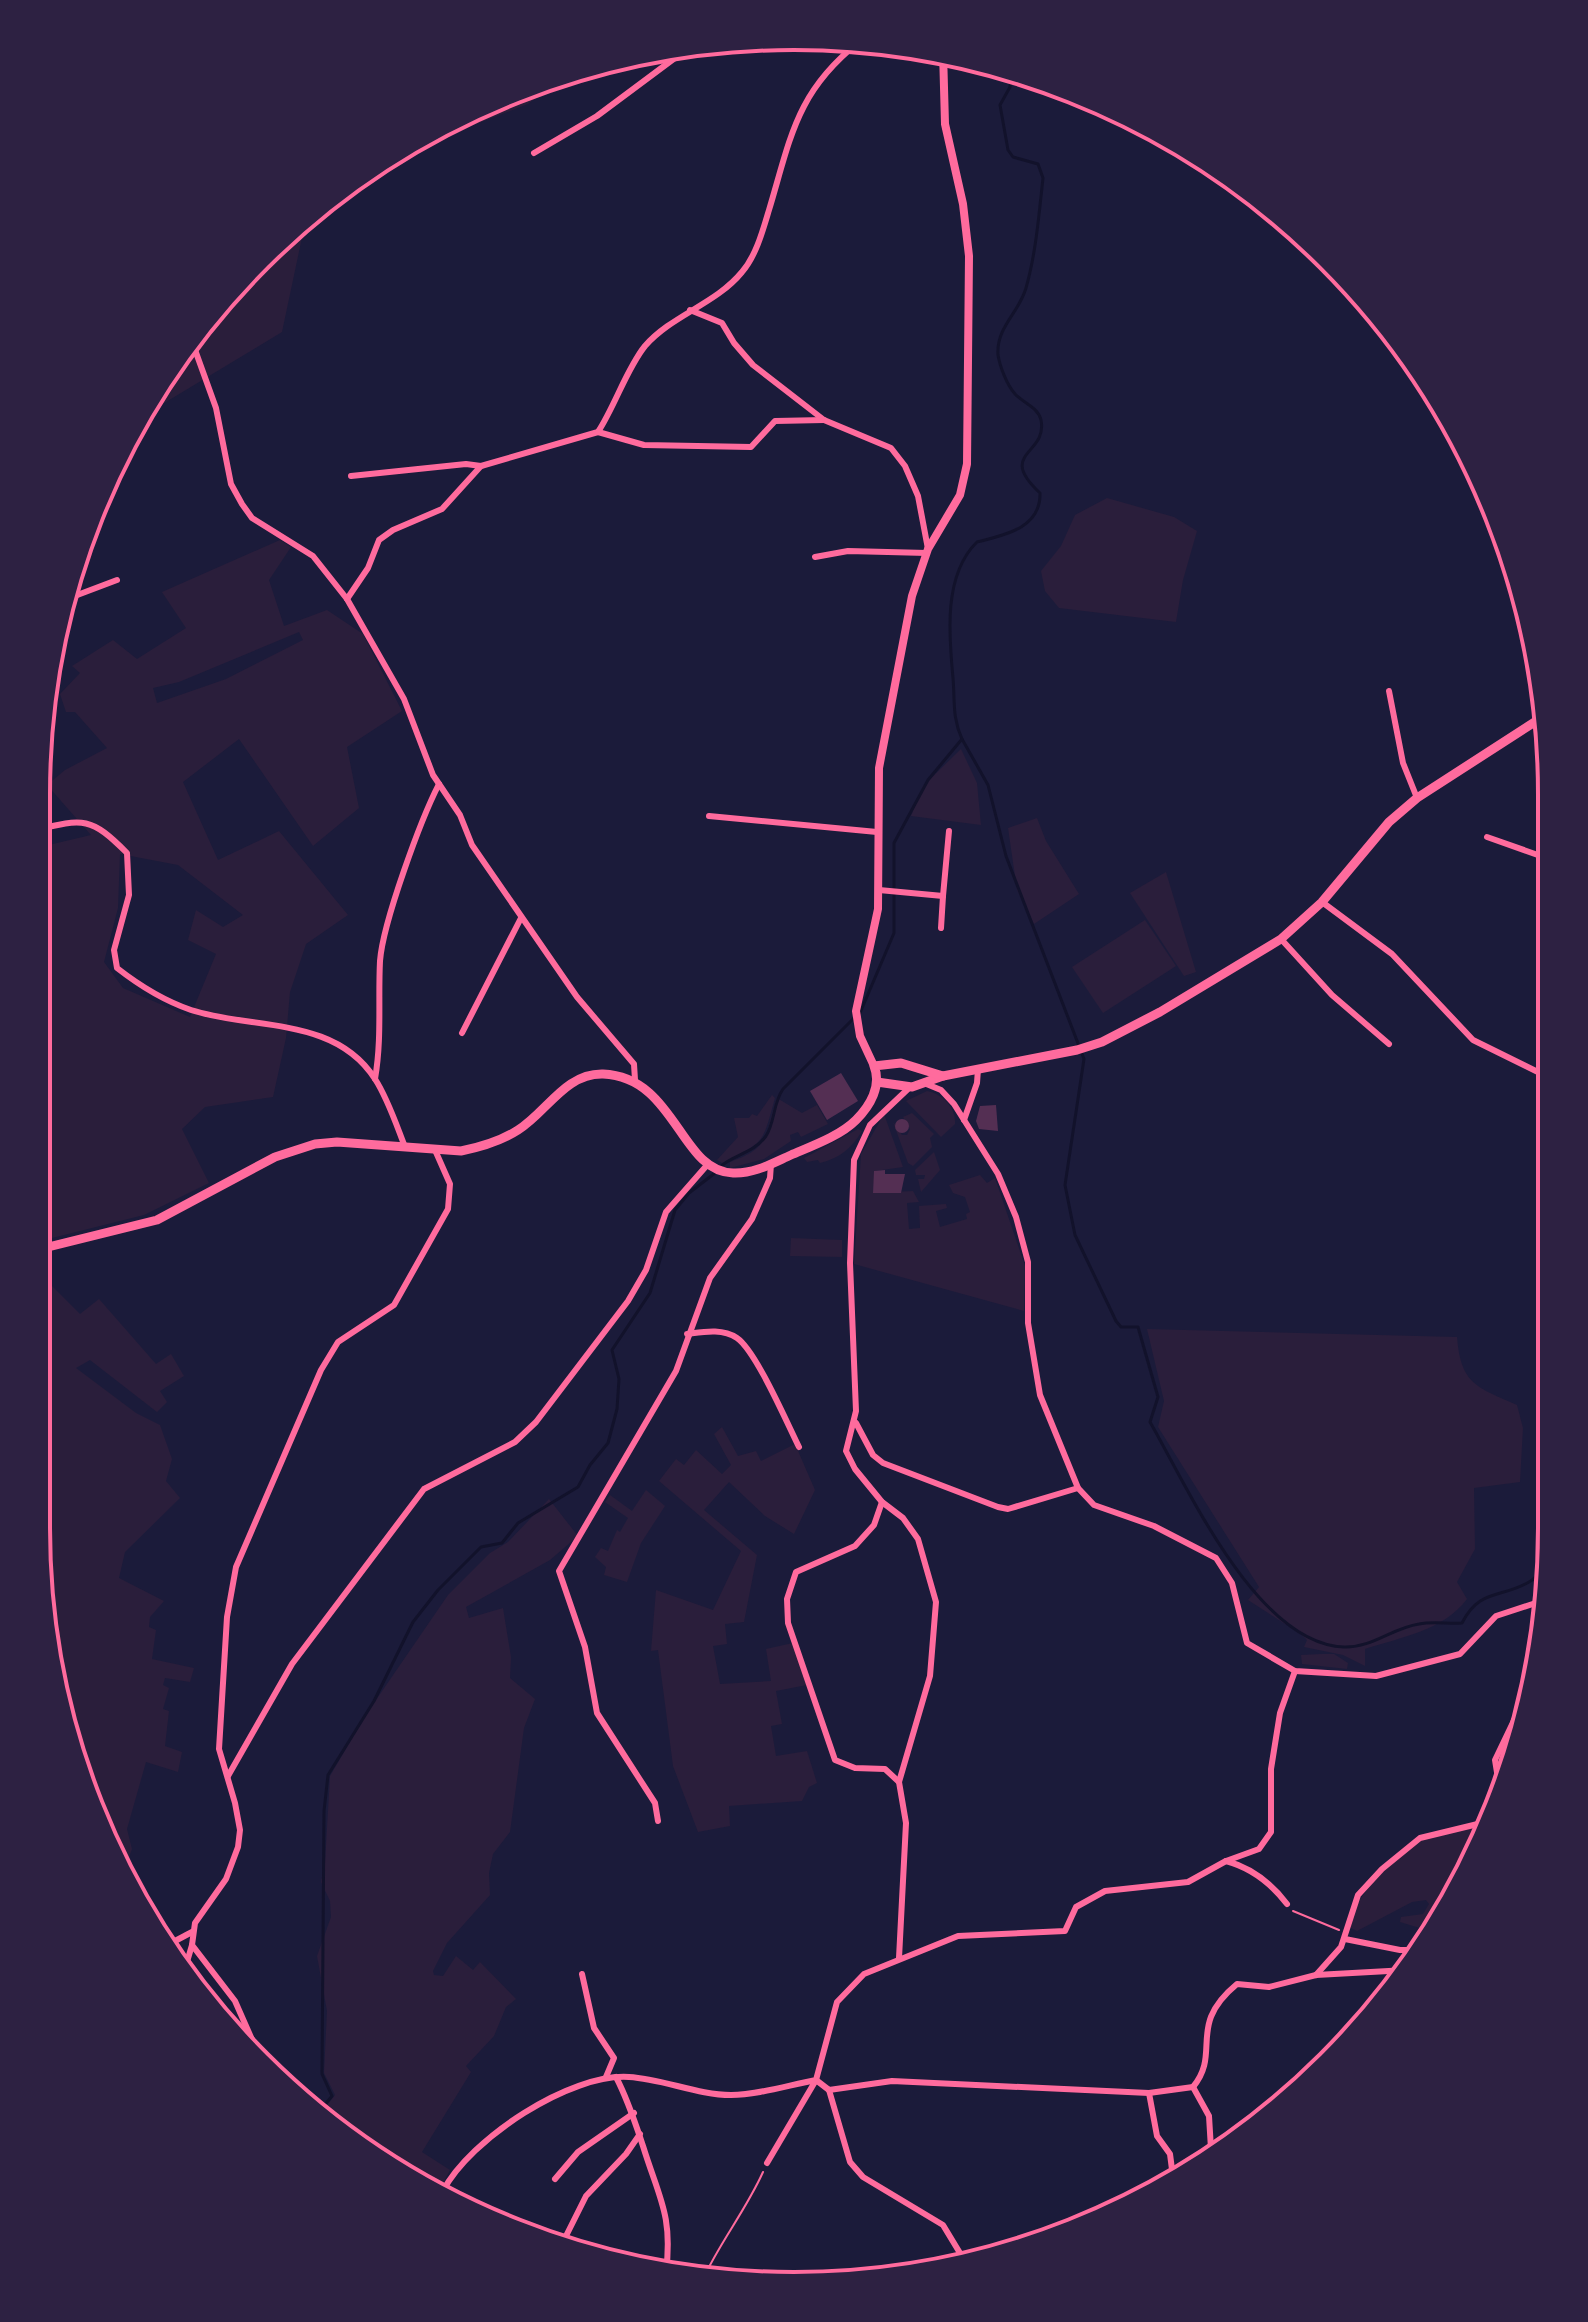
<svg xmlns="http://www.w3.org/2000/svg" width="1588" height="2322" viewBox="0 0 1588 2322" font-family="'PT Sans Narrow',sans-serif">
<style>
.green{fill:#2a1e3b;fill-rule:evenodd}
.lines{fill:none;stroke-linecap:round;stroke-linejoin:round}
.stream{stroke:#12122b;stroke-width:3}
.building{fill:#542f53}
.path{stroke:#ff6b9d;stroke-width:2}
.minor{stroke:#ff6b9d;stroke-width:6}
.tertiary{stroke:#ff6b9d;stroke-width:8}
.secondary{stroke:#ff6b9d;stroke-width:9}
.rim{fill:none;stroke:#ff6b9d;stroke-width:4}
</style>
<rect width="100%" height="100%" fill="#1b1b3a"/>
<g class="green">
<polygon points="566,75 528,104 395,155 304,228 282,332 146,414 258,258 373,164 504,94"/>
<polygon points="1107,498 1174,517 1197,531 1183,580 1176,622 1059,608 1045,591 1041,571 1061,546 1075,515"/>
<path d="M 280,540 L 291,547 L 269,580 L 284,626 L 327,610 L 363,634 L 402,711 L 347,747 L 359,808 L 313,846 L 239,739 L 183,782 L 218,860 L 279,831 L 348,915 L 306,944 L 290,992 L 286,1038 L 273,1097 L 205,1107 L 182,1129 L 209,1183 L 144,1215 L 36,1242 L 36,848 L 91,835 L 47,785 L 65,770 L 107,748 L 75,712 L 66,712 L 60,694 L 80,673 L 72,666 L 113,640 L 137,659 L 186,628 L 162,592 ZM 299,632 L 303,640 L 226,679 L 157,703 L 153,688 L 179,682 ZM 120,854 L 178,865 L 243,915 L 223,927 L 196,910 L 188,940 L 216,954 L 190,1017 L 123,988 L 104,962 L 118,908 Z"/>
<polygon points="961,749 977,783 981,825 911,816 923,786"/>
<polygon points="1037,818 1046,841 1079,894 1034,924 1017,890 1008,828"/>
<polygon points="1166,872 1196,972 1184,976 1130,893"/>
<polygon points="1145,920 1176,966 1103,1013 1072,967"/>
<path d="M 927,1091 C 943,1094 956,1108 955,1124 L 941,1137 L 906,1101 Z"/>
<path d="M 772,1095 L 775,1098 C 762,1145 765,1141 722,1163 L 717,1160 L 738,1137 L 734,1118 L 749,1118 L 752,1114 L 757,1116 Z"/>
<path d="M 777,1098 L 802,1113 L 817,1105 L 828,1124 L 801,1137 L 798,1132 L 790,1135 L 791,1141 L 764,1159 L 730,1168 L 730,1162 C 773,1147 764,1134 777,1098 Z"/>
<polygon points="912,1113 934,1134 930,1138 932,1147 913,1166 908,1163 893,1122 902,1135 907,1135 910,1129 903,1117"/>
<polygon points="884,1114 903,1167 875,1171 873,1193 913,1191 919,1202 907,1203 909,1229 920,1228 919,1206 946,1204 947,1208 936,1211 940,1227 967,1219 966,1214 970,1212 965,1197 953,1193 949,1185 980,1175 987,1183 995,1178 1025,1266 1024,1311 854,1264 861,1154"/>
<path d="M 858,1129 L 862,1131 C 852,1148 840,1158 820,1163 L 818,1160 L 807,1162 L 804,1158 Z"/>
<polygon points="934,1152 940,1170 921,1192 918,1179 924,1179 925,1175 916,1175 915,1170"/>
<polygon points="791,1238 842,1240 842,1257 790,1256"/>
<polygon points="40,1274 80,1314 99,1299 156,1364 171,1354 184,1376 160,1391 167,1402 157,1412 90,1360 76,1368 136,1413 160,1425 172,1459 166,1481 180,1498 125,1552 119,1578 164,1601 150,1617 149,1627 156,1630 152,1659 194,1668 190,1682 165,1678 163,1685 169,1688 163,1709 169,1711 165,1746 182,1752 178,1772 146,1762 127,1829 132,1849 126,1865 62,1725 36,1528 36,1410 39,1405 36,1402 36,1280"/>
<path d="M 1147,1329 L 1457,1337 C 1461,1385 1477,1387 1517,1405 L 1523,1428 L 1520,1482 L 1474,1488 L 1475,1549 L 1457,1582 L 1467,1599 C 1443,1631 1401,1637 1365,1649 L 1365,1666 L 1343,1655 L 1304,1647 L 1307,1640 L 1302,1635 L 1248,1600 L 1259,1587 L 1158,1427 L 1164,1401 Z"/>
<polygon points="722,1427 738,1456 756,1451 761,1461 795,1444 815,1490 794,1534 765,1516 729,1482 704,1510 757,1555 744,1622 725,1624 727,1644 713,1646 720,1684 771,1681 766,1649 793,1643 807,1685 776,1691 782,1724 771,1726 776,1756 807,1751 817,1783 809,1787 802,1801 729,1806 730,1826 698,1832 673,1766 658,1650 651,1651 656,1590 713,1610 741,1551 659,1481 676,1459 684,1465 696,1450 722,1474 731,1465 714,1434"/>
<polygon points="646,1490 665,1506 641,1543 627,1582 604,1575 606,1567 595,1557 601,1548 608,1551 617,1530 620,1532 628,1518 605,1502 610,1495 632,1511"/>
<polygon points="549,1499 578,1536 550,1560 466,1607 469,1618 503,1608 511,1657 510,1678 535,1699 524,1728 510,1832 493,1854 489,1873 490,1895 447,1943 433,1971 434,1975 443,1976 456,1956 473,1970 480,1962 516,1999 506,2007 494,2036 466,2066 471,2072 422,2152 450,2170 440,2189 320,2114 335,2095 324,2073 327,2011 317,1956 331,1917 330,1901 321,1882 325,1863 330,1776 365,1716 448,1595 490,1553 508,1542"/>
<polygon points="1322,1654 1334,1654 1348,1663 1347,1669 1302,1664 1301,1655"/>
<path d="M 1489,1823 L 1426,1946 L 1423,1929 L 1400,1922 L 1401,1917 L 1423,1914 L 1429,1904 L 1426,1900 L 1412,1902 L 1357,1931 L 1351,1928 C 1345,1904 1402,1850 1422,1840 C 1441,1830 1468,1828 1489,1823 Z"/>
</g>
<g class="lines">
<g class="stream">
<path d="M 962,739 L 988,785 L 1006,856 L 1084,1059 L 1065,1185 L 1075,1235 L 1116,1321 L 1121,1327 L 1138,1327 L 1158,1397 L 1150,1422 C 1188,1488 1257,1644 1344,1647 C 1372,1648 1392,1628 1419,1624 C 1433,1621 1448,1624 1462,1623 C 1480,1588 1500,1599 1529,1582 C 1536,1578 1543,1569 1548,1564"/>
<path d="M 860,1013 L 894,933 L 894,843 L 928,780 L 962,739 C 952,717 955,701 953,678 C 949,636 943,575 977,542 C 1005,535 1041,528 1040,493 C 996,452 1048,455 1041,420 C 1038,407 1023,403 1015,394 C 1007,385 1000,367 998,355 C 996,327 1019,313 1026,288 C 1036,253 1039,214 1043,178 L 1038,164 L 1013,157 L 1008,150 L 1000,105 L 1010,87 L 1012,72"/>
<path d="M 720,1167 C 734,1154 753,1154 766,1136 C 775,1122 773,1103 783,1089 L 854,1018"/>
<polyline points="318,2113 332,2096 322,2074 324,1811 328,1775 374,1701 413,1622 438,1590 481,1547 502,1543 518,1523 578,1487 590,1465 608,1443 617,1409 619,1379 612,1350 650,1293 675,1210 689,1193 715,1173"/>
</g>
</g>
<g class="building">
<polygon points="841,1073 858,1101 827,1120 810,1091"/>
<polygon points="996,1105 998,1131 979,1129 976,1121 980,1106"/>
<circle cx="902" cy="1126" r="7"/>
<polygon points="885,1170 885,1174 905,1174 901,1193 873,1193 874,1171"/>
</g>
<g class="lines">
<g class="path">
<polyline points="1293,1911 1339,1930"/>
<path d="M 703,2279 C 720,2242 746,2210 763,2172"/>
</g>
<g class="minor">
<polyline points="534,153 597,116 691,46"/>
<polyline points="690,310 722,323 734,343 753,365 824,420 891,448 905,466 918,496 928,549"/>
<polyline points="194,347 216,408 231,484 242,504 252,518 313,556 347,599 404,699 433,775 460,815 472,845 577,997 634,1064 635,1080"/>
<polyline points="598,432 644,445 751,447 775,421 824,420"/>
<polyline points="351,476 466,464 481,466"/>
<polyline points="815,557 848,551 927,553"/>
<path d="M 347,599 L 368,568 L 379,540 L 393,530 L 442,509 L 481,466 L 598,432 C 615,406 627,368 645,346 C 672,315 716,304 742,272 C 756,256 763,230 769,210 C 791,137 796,92 859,42"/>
<polyline points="64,608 72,597 117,580"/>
<polyline points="1389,691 1403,763 1417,798"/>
<polyline points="709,816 877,832"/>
<path d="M 36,830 C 84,818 91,817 127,853 L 129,895 L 114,950 L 117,968 C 140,986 162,1000 191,1010 C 253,1030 335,1016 375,1079 C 388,1099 396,1124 405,1147"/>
<polyline points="1487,837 1552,860"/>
<polyline points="879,890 943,896 941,928"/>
<polyline points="943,896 949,831"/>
<polyline points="1322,902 1392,954 1473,1040 1552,1079"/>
<polyline points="1281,939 1332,995 1389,1044"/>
<polyline points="462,1033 521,918"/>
<path d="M 375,1079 C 382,1039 378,1000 380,961 C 383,922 421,819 439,784"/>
<polyline points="924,1083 941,1090 954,1104 998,1174 1016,1217 1028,1262 1028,1323 1040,1395 1078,1488 1094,1505 1154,1526 1216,1558 1232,1583 1247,1643 1295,1671 1376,1676 1460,1654 1496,1616 1545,1600"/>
<polyline points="964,1120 977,1083 978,1069"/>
<path d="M 687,1334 C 703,1332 722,1328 737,1338 C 756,1351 787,1423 799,1447"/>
<polyline points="856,1423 873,1455 883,1463 998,1507 1008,1509 1078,1488"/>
<polyline points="882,1502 874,1525 855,1546 796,1572 787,1599 788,1623 835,1760 855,1768 885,1769 899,1782 906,1823 899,1958"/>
<polyline points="228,1776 292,1664 424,1489 515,1442 536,1422 628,1301 646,1270 666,1212 708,1164"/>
<polyline points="899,1782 930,1676 936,1602 918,1539 903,1518 882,1502 855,1469 846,1451 856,1411 850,1263 854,1160 870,1125 909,1088"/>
<polyline points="1501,1797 1495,1760 1518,1712 1530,1700"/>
<polyline points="658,1821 655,1803 597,1713 585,1647 559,1571 676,1371 710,1278 752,1219 770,1178 771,1164"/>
<path d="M 1226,1861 C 1252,1868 1271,1883 1287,1904"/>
<polyline points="1345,1939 1400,1950 1424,1950"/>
<polyline points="167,1953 175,1941 192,1932"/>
<polyline points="184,1972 192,1945"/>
<polyline points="582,1974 594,2028 614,2058 606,2077"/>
<polyline points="1316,1975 1341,1947 1358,1895 1382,1869 1420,1838 1486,1822 1496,1812"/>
<polyline points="261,2060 235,2001 192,1945 195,1923 226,1879 238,1847 240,1830 235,1803 219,1749 227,1617 236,1567 321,1370 338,1342 394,1305 448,1209 450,1184 435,1150"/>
<path d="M 616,2077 C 628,2100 635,2122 643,2146 C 659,2198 673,2215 666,2272"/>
<polyline points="1193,2087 1209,2116 1211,2149"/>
<polyline points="829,2090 850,2162 863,2177 943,2225 966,2263"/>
<polyline points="1149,2093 1157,2136 1170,2154 1173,2177"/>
<path d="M 767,2163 L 816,2080 L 829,2090 L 892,2081 L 1149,2093 L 1193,2087 C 1222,2052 1186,2026 1237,1984 L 1269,1987 L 1316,1975 L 1407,1970"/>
<polyline points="555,2179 578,2152 634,2113"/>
<path d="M 443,2191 C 470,2139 570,2073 629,2077 C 663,2079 698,2095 731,2095 C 758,2095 789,2085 816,2080 L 837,2002 L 864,1974 L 958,1936 L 1065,1931 L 1076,1907 L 1105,1891 L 1188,1882 L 1226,1861 L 1259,1849 L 1271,1832 L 1271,1769 L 1280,1713 L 1295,1671"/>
<polyline points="562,2244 586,2196 626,2154 640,2134"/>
</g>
<polyline class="tertiary" points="874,1066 860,1036 856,1011 878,909 879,768 912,596 928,549 960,495 967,464 969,256 963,204 945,124 943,51"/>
<g class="secondary">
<polyline points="877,1082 912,1087 943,1076 1077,1050 1102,1042 1160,1012 1281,939 1322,902 1389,822 1417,798 1544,716"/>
<path d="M 36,1250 L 157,1220 L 275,1157 L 315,1144 L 337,1142 L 461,1151 C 481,1147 501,1141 518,1130 C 547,1112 565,1073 603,1074 C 676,1077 680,1172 733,1173 C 754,1174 773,1163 791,1155 C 812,1146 840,1136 856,1120 C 870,1106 882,1086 874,1066 L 901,1063 L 943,1076"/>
</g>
</g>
<path d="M0 0H1588V2322H0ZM794 50H794A744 744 0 0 1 1538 794V1528A744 744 0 0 1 794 2272H794A744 744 0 0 1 50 1528V794A744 744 0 0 1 794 50Z" fill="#2d2142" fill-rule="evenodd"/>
<path class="rim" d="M794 50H794A744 744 0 0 1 1538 794V1528A744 744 0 0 1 794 2272H794A744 744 0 0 1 50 1528V794A744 744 0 0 1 794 50Z"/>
</svg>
